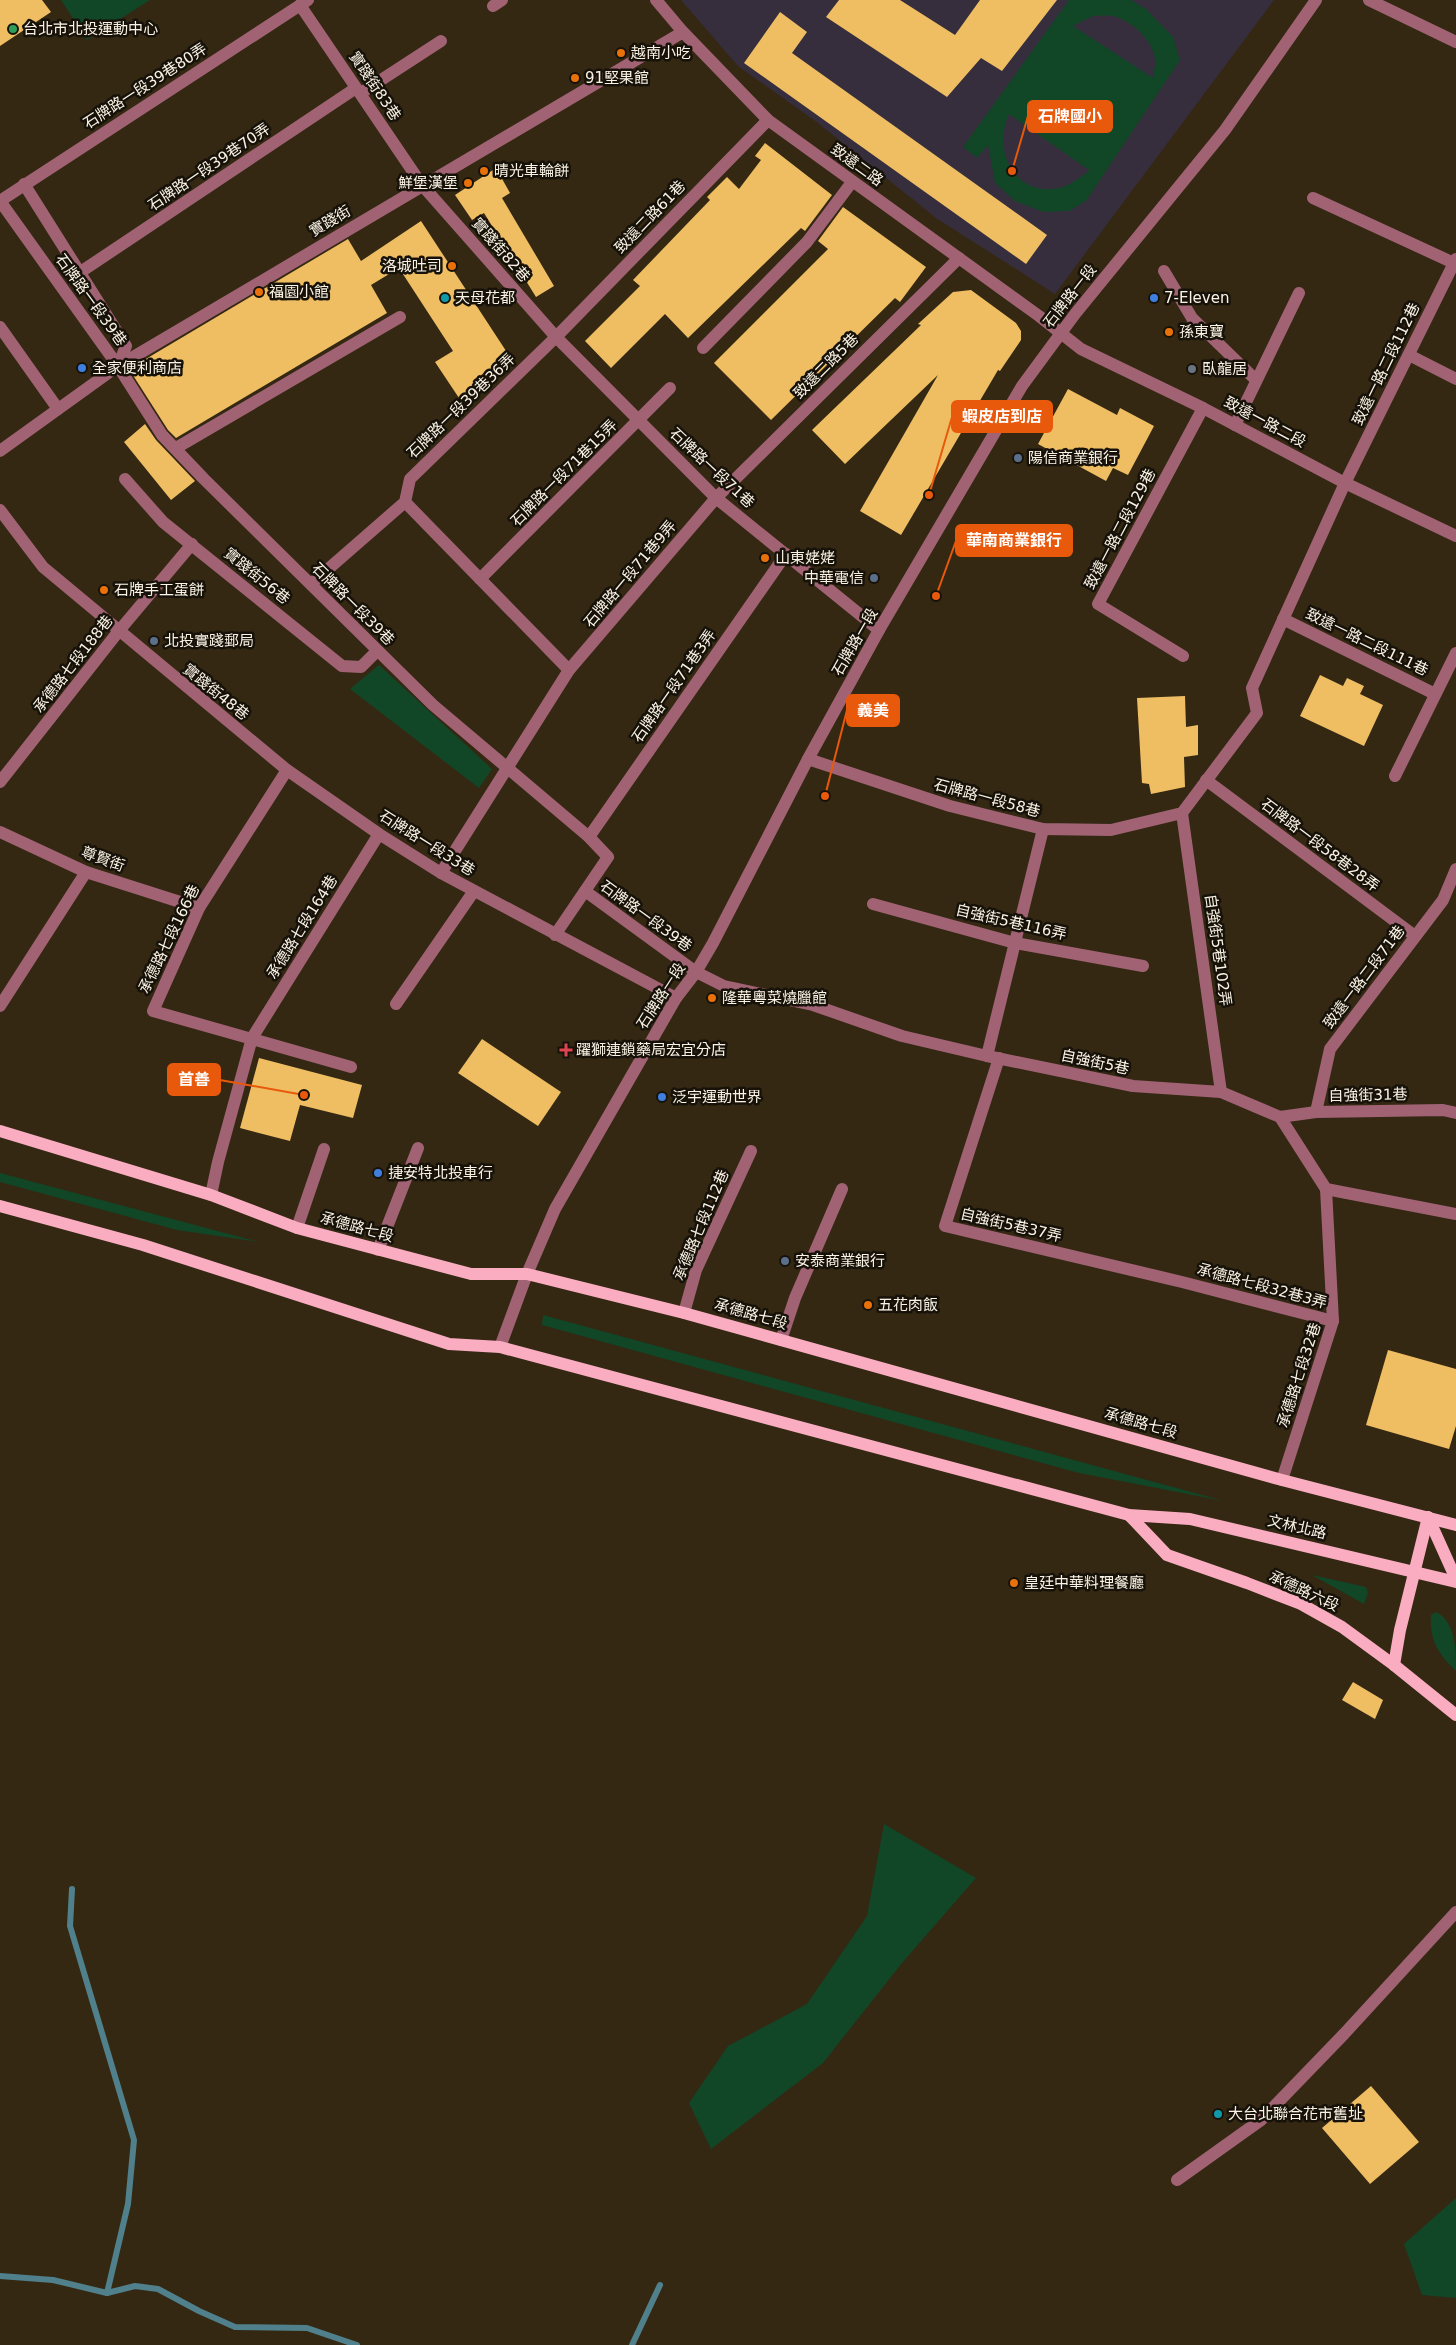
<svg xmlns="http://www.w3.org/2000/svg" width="1456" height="2345" viewBox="0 0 1456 2345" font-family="'DejaVu Sans','Noto Sans TC',sans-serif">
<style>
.education{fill:#362e3d}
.green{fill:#114627;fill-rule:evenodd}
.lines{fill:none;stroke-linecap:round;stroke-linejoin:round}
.stream{stroke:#50808b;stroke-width:6}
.building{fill:#efbe63}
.minor{stroke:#a16374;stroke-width:12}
.major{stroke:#faadc1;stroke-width:12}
.leisure-dot{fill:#2e9e5b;stroke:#171209;stroke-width:2}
.food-dot{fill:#e8710a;stroke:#171209;stroke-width:2}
.culture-dot{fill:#0f9aa8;stroke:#171209;stroke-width:2}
.shop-dot{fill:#3f7fe0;stroke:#171209;stroke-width:2}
.worship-dot{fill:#6b7280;stroke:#171209;stroke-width:2}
.service-dot{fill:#5c6f8a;stroke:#171209;stroke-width:2}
.health-dot{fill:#e0444e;stroke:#171209;stroke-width:2}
.labels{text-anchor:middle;stroke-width:5;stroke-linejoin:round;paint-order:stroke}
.poi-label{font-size:15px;fill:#faf3e5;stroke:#171209;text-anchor:start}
.street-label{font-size:15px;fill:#faf3e5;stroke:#171209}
.leader{fill:none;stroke:#e8590c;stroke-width:2}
.callout-dot{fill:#e8590c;stroke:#171209;stroke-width:2}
.callout{fill:#e8590c;stroke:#e8590c;stroke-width:2}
.callout-label{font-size:16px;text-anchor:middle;font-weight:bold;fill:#fff}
</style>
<rect width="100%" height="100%" fill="#342813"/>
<polygon class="education" points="681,0 1274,0 1055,294 936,218 818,123 738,66"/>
<g class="green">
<polygon points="61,0 150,0 87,40"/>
<path d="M 1069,0 L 1131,0 L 1146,9 L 1173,37 L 1180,60 L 1086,201 L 1069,211 L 1044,212 L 1015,201 L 995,183 L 988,145 L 977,158 L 963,147 ZM 1093,16 C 1099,16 1106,15 1113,16 C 1132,21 1152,39 1155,59 C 1156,65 1153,73 1153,78 L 1073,26 ZM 1009,114 L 1089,170 L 1089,171 C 1080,177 1070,186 1059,188 C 1015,197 992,151 1009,114 Z"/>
<polygon points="379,665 492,769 479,788 350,689"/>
<polygon points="0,1173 259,1242 177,1230 0,1182"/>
<polygon points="543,1315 1224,1501 1079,1473 542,1325"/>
<polygon points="1312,1575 1366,1587 1368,1593 1364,1604"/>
<path d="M 1436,1612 C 1456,1622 1456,1651 1456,1671 C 1439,1655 1429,1640 1431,1615 Z"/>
<polygon points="884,1824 976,1878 902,1963 823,2063 711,2149 689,2103 728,2046 807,2004 867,1916"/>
<polygon points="1456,2198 1456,2298 1422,2295 1404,2244"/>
</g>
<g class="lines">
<g class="stream">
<polyline points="72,1889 70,1926 134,2140 128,2204 107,2293 135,2286 158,2289 199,2311 235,2327 307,2328 357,2345"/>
<polyline points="0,2276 53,2280 107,2293"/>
<polyline points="632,2345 660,2285"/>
</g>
</g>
<g class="building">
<polygon points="0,0 42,0 51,12 0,46"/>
<polygon points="839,0 900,0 955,35 980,0 1057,0 1002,71 981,58 947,97 826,17"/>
<polygon points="780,12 807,32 792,53 1047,235 1026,264 744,63"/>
<polygon points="765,143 832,195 805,231 801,228 688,338 665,314 611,368 585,341 640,286 633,280 710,200 707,197 727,177 739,189 761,160 755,156"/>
<polygon points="496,168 510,193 502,198 554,286 536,297 484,213 472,220 455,195"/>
<polygon points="843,207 926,267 900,302 895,298 771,420 714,363 828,249 818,241"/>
<polygon points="421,221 514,363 459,398 435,362 453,351 399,268 371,285 387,313 176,438 168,430 129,369 348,239 361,261"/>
<polygon points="971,290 1016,323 1021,331 1021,340 1000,371 998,370 901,535 860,511 938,375 845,464 812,430 921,325 918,324 953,292"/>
<polygon points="1068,389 1117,415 1120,408 1154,426 1128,475 1113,468 1106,481 1038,444"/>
<polygon points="145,424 156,440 195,481 171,500 124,442"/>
<polygon points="1320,675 1343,686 1347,678 1364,686 1360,694 1383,705 1364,746 1300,716"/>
<polygon points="1185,696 1186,727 1198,725 1198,755 1184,757 1185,787 1151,794 1149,784 1142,783 1137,698"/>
<polygon points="482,1039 561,1092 538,1126 458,1073"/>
<polygon points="259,1058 362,1085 353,1118 300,1105 290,1141 240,1128"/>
<polygon points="1388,1350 1456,1369 1456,1426 1449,1449 1366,1425"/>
<polygon points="1353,1682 1383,1700 1375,1719 1342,1700"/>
<polygon points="1371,2086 1419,2142 1370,2184 1322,2128"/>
</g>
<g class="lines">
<g class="minor">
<polyline points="656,0 683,32 768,120 1039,316 1081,349 1203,408 1345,483 1456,536"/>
<polyline points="1369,0 1456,42"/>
<polyline points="300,5 422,185 556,337 716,498 879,630"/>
<polyline points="493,6 502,0"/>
<polyline points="361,93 441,41"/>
<polyline points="24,184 126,346 118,366"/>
<polyline points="1313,198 1456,264"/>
<polyline points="0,201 118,366 162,435 204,479 433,705 589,837 608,857 555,935"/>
<polyline points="0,201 308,0"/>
<polyline points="1164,271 1192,318 1256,380"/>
<polyline points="79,273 356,88"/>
<polyline points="0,327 58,409"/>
<polyline points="703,348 807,242 852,182"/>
<polyline points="1409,355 1456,379"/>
<polyline points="1235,425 1299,293"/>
<polyline points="176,448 400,317"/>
<polyline points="0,451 118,366 683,32"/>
<polyline points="125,479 163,522 342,666 361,667 377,651"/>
<polyline points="405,502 569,670"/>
<polyline points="0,510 43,567 287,770 379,834 441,873 676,998"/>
<polyline points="480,579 670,388"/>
<polyline points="311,584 405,502 410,479 556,337 768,120"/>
<polyline points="1283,619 1435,694"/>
<polyline points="1183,656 1098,604 1203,408"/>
<polyline points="808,759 950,806 1043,829 1111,830 1182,813 1257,713 1252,688 1345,483 1456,259"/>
<polyline points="287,770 199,908 153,1011 351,1067"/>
<polyline points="1395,776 1456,653"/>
<polyline points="1206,780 1415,936"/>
<polyline points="0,782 118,632 192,544"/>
<polyline points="1182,813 1221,1092"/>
<polyline points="0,832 86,872 199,908"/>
<polyline points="589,837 786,554"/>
<polyline points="441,873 569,670 716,498 959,258"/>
<polyline points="585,891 696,972 724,986 813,1005 902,1036 987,1056 1133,1086 1221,1092 1280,1117 1326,1189 1456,1214"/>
<polyline points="873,904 1015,943 1143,966"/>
<polyline points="396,1004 474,891"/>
<polyline points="0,1006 86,872"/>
<polyline points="987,1056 1043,829"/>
<polyline points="999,1058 945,1226 1182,1282 1333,1321"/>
<polyline points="1316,1112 1330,1049 1443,900 1456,869"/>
<polyline points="1280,1117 1316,1112 1443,1110 1456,1113"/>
<polyline points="211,1195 218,1162 252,1038 379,834"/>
<polyline points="297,1228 324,1149"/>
<polyline points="378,1250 418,1148"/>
<polyline points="684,1313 696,1270 751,1151"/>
<polyline points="781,1340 795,1298 842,1189"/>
<polyline points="500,1347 527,1274 555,1209 676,998 696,972 713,943 808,759 879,630 1022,386 1075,314 1225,130 1316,0"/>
<polyline points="1282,1480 1333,1321 1326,1189"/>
<polyline points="1177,2180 1261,2120 1344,2034 1456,1912"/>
</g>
<g class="major">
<polyline points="0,1131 211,1195 297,1228 471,1274 527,1274 684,1313 1282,1480 1456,1525"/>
<polyline points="0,1206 143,1245 449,1344 500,1347 1129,1515 1190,1519 1456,1582"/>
<polyline points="1129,1515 1167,1555 1247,1583 1301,1604 1342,1627 1394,1665 1456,1715"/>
<polyline points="1428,1517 1456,1579"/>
<polyline points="1394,1665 1400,1630 1428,1517"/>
</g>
</g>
<circle class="leisure-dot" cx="13" cy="29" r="5"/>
<g class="food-dot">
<circle cx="621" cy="53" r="5"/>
<circle cx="575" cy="78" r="5"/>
<circle cx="484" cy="171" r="5"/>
<circle cx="468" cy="183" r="5"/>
<circle cx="452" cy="266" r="5"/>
<circle cx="259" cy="292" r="5"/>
<circle cx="1169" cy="332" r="5"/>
<circle cx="765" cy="558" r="5"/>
<circle cx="104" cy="590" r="5"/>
<circle cx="712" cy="998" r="5"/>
<circle cx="868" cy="1305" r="5"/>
<circle cx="1014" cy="1583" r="5"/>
</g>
<g class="culture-dot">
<circle cx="445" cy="298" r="5"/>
<circle cx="1218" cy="2114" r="5"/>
</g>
<g class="shop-dot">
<circle cx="1154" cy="298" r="5"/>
<circle cx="82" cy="368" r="5"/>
<circle cx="662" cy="1097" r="5"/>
<circle cx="378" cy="1173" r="5"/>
</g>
<circle class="worship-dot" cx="1192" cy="369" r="5"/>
<g class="service-dot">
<circle cx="1018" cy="458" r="5"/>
<circle cx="874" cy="578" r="5"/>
<circle cx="154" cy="641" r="5"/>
<circle cx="785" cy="1261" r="5"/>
</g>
<path class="health-dot" d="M563.5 1042.5h5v5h5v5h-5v5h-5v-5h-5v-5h5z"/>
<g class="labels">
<g class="poi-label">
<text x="23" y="34">台北市北投運動中心</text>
<text x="631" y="58">越南小吃</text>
<text x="585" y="83">91堅果館</text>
<text x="494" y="176">晴光車輪餅</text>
<text x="458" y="188" text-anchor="end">鮮堡漢堡</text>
<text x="442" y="271" text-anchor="end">洛城吐司</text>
<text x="269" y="297">福園小館</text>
<text x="455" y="303">天母花都</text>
<text x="1164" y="303">7-Eleven</text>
<text x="1179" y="337">孫東寶</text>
<text x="92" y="373">全家便利商店</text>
<text x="1202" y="374">臥龍居</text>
<text x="1028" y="463">陽信商業銀行</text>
<text x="775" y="563">山東姥姥</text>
<text x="864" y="583" text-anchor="end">中華電信</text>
<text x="114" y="595">石牌手工蛋餅</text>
<text x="164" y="646">北投實踐郵局</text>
<text x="722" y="1003">隆華粵菜燒臘館</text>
<text x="576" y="1055">躍獅連鎖藥局宏宜分店</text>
<text x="672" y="1102">泛宇運動世界</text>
<text x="388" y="1178">捷安特北投車行</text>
<text x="795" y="1266">安泰商業銀行</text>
<text x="878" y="1310">五花肉飯</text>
<text x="1024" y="1588">皇廷中華料理餐廳</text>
<text x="1228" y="2119">大台北聯合花市舊址</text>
</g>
<g class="street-label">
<text transform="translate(145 86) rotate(-33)" y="5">石牌路一段39巷80弄</text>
<text transform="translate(375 86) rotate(56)" y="5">實踐街83巷</text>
<text transform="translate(857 165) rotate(36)" y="5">致遠二路</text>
<text transform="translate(209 167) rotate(-34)" y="5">石牌路一段39巷70弄</text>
<text transform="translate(650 217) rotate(-46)" y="5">致遠二路61巷</text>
<text transform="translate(330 221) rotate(-31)" y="5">實踐街</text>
<text transform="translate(501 250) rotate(49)" y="5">實踐街82巷</text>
<text transform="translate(1070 296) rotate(-52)" y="5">石牌路一段</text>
<text transform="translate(91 300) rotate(54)" y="5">石牌路一段39巷</text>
<text transform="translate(1386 364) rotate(-64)" y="5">致遠一路二段112巷</text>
<text transform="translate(826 366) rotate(-45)" y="5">致遠二路5巷</text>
<text transform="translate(461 406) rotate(-44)" y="5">石牌路一段39巷36弄</text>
<text transform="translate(1265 422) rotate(28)" y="5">致遠一路二段</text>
<text transform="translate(712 468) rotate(43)" y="5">石牌路一段71巷</text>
<text transform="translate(564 473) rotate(-45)" y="5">石牌路一段71巷15弄</text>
<text transform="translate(1120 529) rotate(-62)" y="5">致遠一路二段129巷</text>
<text transform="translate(630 574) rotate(-50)" y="5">石牌路一段71巷9弄</text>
<text transform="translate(257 576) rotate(39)" y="5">實踐街56巷</text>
<text transform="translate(353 604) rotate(45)" y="5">石牌路一段39巷</text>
<text transform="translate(855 642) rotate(-60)" y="5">石牌路一段</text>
<text transform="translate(1367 642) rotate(26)" y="5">致遠一路二段111巷</text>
<text transform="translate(73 664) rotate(-52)" y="5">承德路七段188巷</text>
<text transform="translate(674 686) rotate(-55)" y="5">石牌路一段71巷3弄</text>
<text transform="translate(216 692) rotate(39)" y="5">實踐街48巷</text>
<text transform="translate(987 798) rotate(15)" y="5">石牌路一段58巷</text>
<text transform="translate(427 843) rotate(32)" y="5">石牌路一段33巷</text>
<text transform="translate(1320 845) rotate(37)" y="5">石牌路一段58巷28弄</text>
<text transform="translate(103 859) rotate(20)" y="5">尊賢街</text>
<text transform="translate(646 916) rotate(36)" y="5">石牌路一段39巷</text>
<text transform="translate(1011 922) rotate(13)" y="5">自強街5巷116弄</text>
<text transform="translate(302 927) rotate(-58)" y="5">承德路七段164巷</text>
<text transform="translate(169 939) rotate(-64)" y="5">承德路七段166巷</text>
<text transform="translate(1218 950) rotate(82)" y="5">自強街5巷102弄</text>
<text transform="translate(1364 977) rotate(-53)" y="5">致遠一路二段71巷</text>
<text transform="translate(661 996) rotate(-57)" y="5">石牌路一段</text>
<text transform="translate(1095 1062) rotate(12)" y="5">自強街5巷</text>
<text transform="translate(1368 1095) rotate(-1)" y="5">自強街31巷</text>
<text transform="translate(701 1225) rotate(-67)" y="5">承德路七段112巷</text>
<text transform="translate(1011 1225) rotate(13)" y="5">自強街5巷37弄</text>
<text transform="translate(357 1227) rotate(15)" y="5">承德路七段</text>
<text transform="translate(1262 1286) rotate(15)" y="5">承德路七段32巷3弄</text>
<text transform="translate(751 1314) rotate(16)" y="5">承德路七段</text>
<text transform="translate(1299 1375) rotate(-72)" y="5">承德路七段32巷</text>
<text transform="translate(1141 1423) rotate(16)" y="5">承德路七段</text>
<text transform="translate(1297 1527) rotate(13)" y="5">文林北路</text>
<text transform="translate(1304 1591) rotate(25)" y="5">承德路六段</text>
</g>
</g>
<path class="leader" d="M1012 171L1028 116M929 495L952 417M936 596L956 541M825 796L847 710M304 1095L220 1080"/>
<g class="callout-dot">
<circle cx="1012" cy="171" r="5"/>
<circle cx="929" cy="495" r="5"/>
<circle cx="936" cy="596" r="5"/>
<circle cx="825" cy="796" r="5"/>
<circle cx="304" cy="1095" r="5"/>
</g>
<g class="callout">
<rect x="1028" y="101" width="84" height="31" rx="5"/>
<rect x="952" y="401" width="100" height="31" rx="5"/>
<rect x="956" y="525" width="116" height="31" rx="5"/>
<rect x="847" y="695" width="52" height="31" rx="5"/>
<rect x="168" y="1064" width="52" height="31" rx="5"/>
</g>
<g class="callout-label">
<text x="1070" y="122">石牌國小</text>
<text x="1002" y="422">蝦皮店到店</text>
<text x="1014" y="546">華南商業銀行</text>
<text x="873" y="716">義美</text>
<text x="194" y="1085">首善</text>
</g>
</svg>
